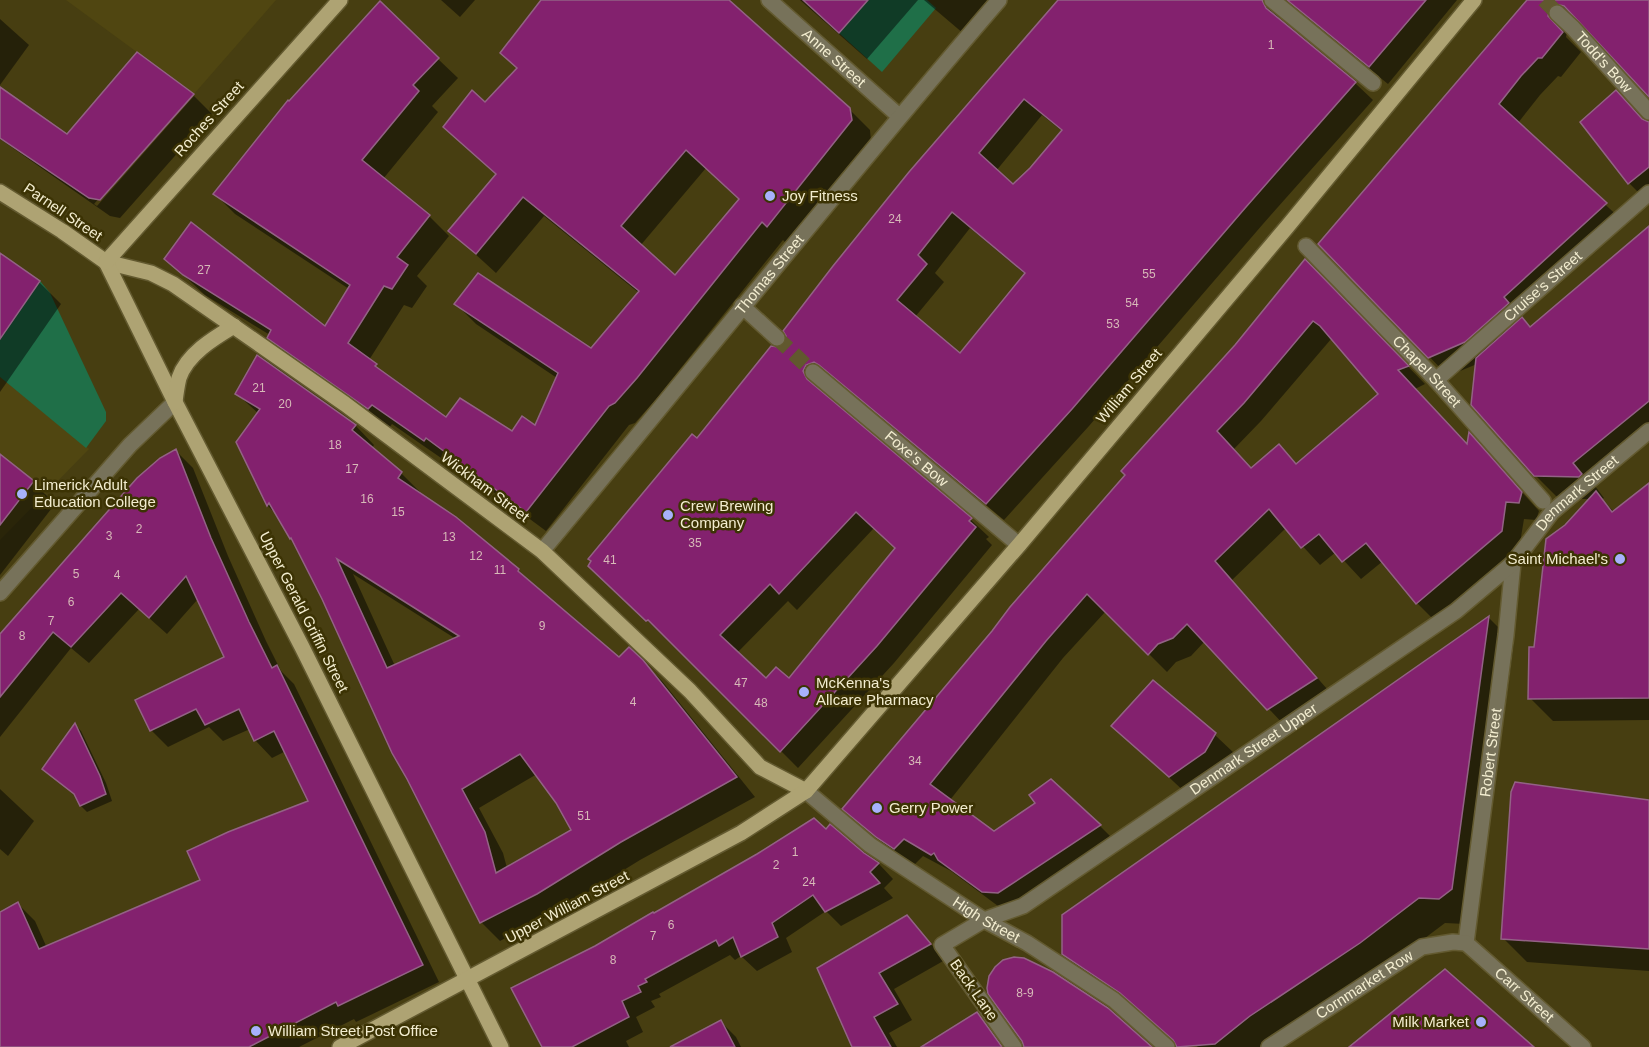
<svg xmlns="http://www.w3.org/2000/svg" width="1649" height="1047" viewBox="0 0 1649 1047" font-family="Helvetica,sans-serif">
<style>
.built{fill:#504611}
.green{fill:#1f6f48}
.shadow{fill:#0007;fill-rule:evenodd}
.building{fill:#83216e;stroke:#936285;stroke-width:1.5;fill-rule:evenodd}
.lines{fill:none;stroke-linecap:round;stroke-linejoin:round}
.minor-tunnel{stroke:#61582e;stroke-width:15;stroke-dasharray:15 8;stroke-linecap:butt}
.minor-casing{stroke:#635a30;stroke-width:18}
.major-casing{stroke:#635a30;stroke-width:18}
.minor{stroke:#77725a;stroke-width:15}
.major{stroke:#aea373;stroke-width:15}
.poi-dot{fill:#a7b1fc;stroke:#3c3304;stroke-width:2}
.labels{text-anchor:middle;stroke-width:5;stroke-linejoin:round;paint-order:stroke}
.number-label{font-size:12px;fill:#d7bab8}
.street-label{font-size:15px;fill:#f3edd0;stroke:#3c3304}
.poi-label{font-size:15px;fill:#f3edd0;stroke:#3c3304;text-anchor:start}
</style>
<rect width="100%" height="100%" fill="#473e11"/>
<g class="built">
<polygon points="66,0 276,0 194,94"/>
<polygon points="0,377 89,449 0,540"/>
</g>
<g class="green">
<polygon points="868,0 927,0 936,8 882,72 839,33"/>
<polygon points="40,281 50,293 106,412 106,421 86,448 0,377 0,339"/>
</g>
<g class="shadow">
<polygon points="441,0 475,0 460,17"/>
<path d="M 543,0 L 727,0 L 849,109 L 870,130 L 871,141 L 788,245 L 783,240 L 657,398 L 635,423 L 629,425 L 546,531 L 446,457 L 444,460 L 392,424 L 389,428 L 289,357 L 269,337 L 270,335 L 205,295 L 166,259 L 325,328 L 349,289 L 235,214 L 215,194 L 438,59 L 458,78 L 432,106 L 438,112 L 383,179 L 429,216 L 449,236 L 417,276 L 427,286 L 412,308 L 404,305 L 369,360 L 387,377 L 446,419 L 513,433 L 536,427 L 557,378 L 476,324 L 456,304 L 591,350 L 639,293 L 544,216 L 496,273 L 450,231 L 497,175 L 445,127 L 485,104 L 518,69 ZM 706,168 L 740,200 L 675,277 L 640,246 Z"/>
<polygon points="800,0 918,0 867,59"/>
<polygon points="924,0 992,0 964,34"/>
<path d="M 1059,0 L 1457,0 L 1388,84 L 1297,10 L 1291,7 L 1282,11 L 1279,17 L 1281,22 L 1355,83 L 1373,100 L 1263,224 L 1089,426 L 1004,520 L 838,382 L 828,380 L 822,384 L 821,393 L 971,520 L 989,537 L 986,539 L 992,545 L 894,663 L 798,768 L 666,636 L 665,637 L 607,583 L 697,440 L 780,349 L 786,345 ZM 1042,115 L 1062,131 L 1015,189 L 996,171 ZM 970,228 L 1026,275 L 960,355 L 915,317 L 944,282 L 935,273 ZM 874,528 L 896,549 L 789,680 L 766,680 L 737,653 L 788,601 L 797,610 Z"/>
<polygon points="1537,0 1649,0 1649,95 1580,22 1574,22 1568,26 1566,37 1581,52 1561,77 1558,76 1540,95 1518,123 1625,223 1522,316 1531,328 1649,242 1649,442 1595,486 1604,498 1602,499 1614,512 1649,485 1649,720 1553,721 1530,698 1536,649 1566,526 1591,499 1559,499 1535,475 1477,364 1448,376 1320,244"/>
<polygon points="0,19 29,45 0,85"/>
<polygon points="137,54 193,96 190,96 94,204 97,206 194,96 212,114 120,218 110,216 0,139 0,89 67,136"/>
<polygon points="1643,120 1649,122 1649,191 1642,196 1629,183"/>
<polygon points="0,255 39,282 61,304 0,392"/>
<path d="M 1323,279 L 1425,384 L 1415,389 L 1469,446 L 1470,435 L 1539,511 L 1536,520 L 1524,519 L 1519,549 L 1435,621 L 1417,603 L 1383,561 L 1361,579 L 1336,552 L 1320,565 L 1286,528 L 1232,580 L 1334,697 L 1286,727 L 1205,641 L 1191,656 L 1176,662 L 1167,672 L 1106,611 L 1063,658 L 950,800 L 994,832 L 1100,826 L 1117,843 L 1016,910 L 1002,909 L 951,871 L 923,856 L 913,866 L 896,855 L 844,808 ZM 1332,338 L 1380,394 L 1298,465 L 1279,447 L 1252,470 L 1233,450 L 1261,421 Z"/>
<path d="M 258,357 L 356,426 L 374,445 L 372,448 L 401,473 L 420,492 L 419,494 L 518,570 L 537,589 L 619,659 L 642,661 L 662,681 L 755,797 L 640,860 L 556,912 L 500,941 L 481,922 L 324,598 L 295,542 L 277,515 L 268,506 L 253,478 L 259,414 L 237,394 ZM 353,574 L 456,639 L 395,666 ZM 537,774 L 557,802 L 573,830 L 507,868 L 503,853 L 479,808 Z"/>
<polygon points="176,451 193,468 228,556 266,641 281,671 294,684 439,982 356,1022 354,1019 299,1047 0,1047 0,914 18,904 35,921 47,948 202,881 310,802 286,751 272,758 255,740 250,729 223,741 209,727 168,747 151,730 226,658 198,599 167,634 139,609 89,663 71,648 0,737 0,637"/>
<polygon points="0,456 33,482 55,504 0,575"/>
<polygon points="1489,618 1514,643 1477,915 1465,924 1445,923 1385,968 1269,1047 1198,1047 1101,973 1093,982 1089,979 1063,953 1063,916"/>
<polygon points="1154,682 1215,735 1235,754 1189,796 1113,725"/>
<polygon points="75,725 81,731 106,783 112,801 87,812 81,806"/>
<polygon points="0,789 34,821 8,856 0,849"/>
<polygon points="1649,802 1649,971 1527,962 1503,938"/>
<polygon points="826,831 879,864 893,879 884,888 893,898 841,926 826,911 786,938 792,952 757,971 741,956 735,960 730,955 659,994 661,997 651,1001 655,1007 636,1017 643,1032 626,1041 629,1047 542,1047"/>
<polygon points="907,917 945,960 894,989 912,1020 889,1033 897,1047 853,1047 818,969"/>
<polygon points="721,1022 736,1037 741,1047 686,1047"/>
</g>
<g class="building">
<path d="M 541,0 L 729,0 L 850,108 L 852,120 L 767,227 L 762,222 L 637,378 L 615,403 L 609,406 L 526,512 L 426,438 L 424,441 L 372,405 L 368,409 L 267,338 L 271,330 L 183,275 L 164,259 L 191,222 L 325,326 L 350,285 L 213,194 L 288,100 L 289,101 L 380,1 L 439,58 L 413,85 L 419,91 L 362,160 L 430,215 L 397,257 L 408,265 L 392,289 L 384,286 L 348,343 L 377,364 L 375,366 L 446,417 L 460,398 L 512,431 L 522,416 L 535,425 L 558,373 L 454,304 L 478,273 L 591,348 L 639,291 L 523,197 L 476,254 L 448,231 L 496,174 L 443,127 L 472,90 L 485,102 L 517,68 L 500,53 ZM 686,150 L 739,199 L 675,275 L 621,226 Z"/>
<polygon points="803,0 868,0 839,33"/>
<path d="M 1058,0 L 1262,0 L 1266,8 L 1356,82 L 1246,207 L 1072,409 L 986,504 L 819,365 L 814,362 L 806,365 L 803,371 L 807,379 L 972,518 L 969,521 L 976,527 L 877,646 L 780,752 L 648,620 L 646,621 L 588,566 L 591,561 L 588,559 L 692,434 L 697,438 L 771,346 L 779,347 L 785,344 L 786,336 L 783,331 L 833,266 L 909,172 ZM 1024,99 L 1062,130 L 1030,168 L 1013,184 L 979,153 ZM 952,212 L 1025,273 L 960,353 L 897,300 L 927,264 L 918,255 ZM 856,512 L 895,548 L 789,678 L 776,667 L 766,678 L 720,635 L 770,584 L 779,594 Z"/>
<polygon points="1287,0 1426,0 1369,67"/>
<polygon points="1527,0 1649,0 1649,97 1564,6 1555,4 1550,7 1548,16 1563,32 1542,58 1538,58 1521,76 1499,104 1607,203 1504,297 1509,303 1465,342 1428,358 1318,244"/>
<polygon points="137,52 194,94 100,200 89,198 0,138 0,87 67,134"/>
<polygon points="1616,90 1642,119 1649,122 1649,167 1628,184 1580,122"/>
<polygon points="1649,226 1649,401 1573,463 1582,474 1579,477 1534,476 1471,405 1476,358 1522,317 1530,327"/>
<polygon points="0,253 40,281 0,339"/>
<path d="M 1305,259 L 1409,366 L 1398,370 L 1467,444 L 1469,432 L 1522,492 L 1519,503 L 1506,502 L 1502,531 L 1416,604 L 1366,543 L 1342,562 L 1319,534 L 1301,548 L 1269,509 L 1215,561 L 1317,678 L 1267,710 L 1187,624 L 1173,638 L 1158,644 L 1148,655 L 1087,594 L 1046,641 L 930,784 L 994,831 L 1035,803 L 1029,795 L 1051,779 L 1101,825 L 998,893 L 982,892 L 938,860 L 934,853 L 931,855 L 904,839 L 894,849 L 876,837 L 842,809 L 992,631 L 1010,607 L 1125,475 L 1121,471 L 1235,345 ZM 1313,321 L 1320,326 L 1378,394 L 1296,464 L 1279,444 L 1251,468 L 1217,431 L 1244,403 Z"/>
<path d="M 257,355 L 356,425 L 352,430 L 402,472 L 398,478 L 456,517 L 519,569 L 518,571 L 619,657 L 629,647 L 643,660 L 737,777 L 621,842 L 537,894 L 480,923 L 407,779 L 392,753 L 322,599 L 291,538 L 290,539 L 269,503 L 267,506 L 236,442 L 260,409 L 235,394 ZM 337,559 L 459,636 L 387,668 ZM 520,754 L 556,803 L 571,830 L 496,873 L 485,832 L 462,789 Z"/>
<polygon points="176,449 211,538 249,622 272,668 277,665 423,965 338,1006 336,1002 249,1047 0,1047 0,912 18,902 39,949 200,880 187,851 228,832 308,801 274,731 254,741 239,709 205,725 196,709 150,731 135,700 224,657 186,576 149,618 121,593 71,647 53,632 0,697 0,634 137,478 160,458"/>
<polygon points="0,454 34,481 0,525"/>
<polygon points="1649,483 1649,698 1528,699 1529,647 1534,647 1546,539 1565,525 1596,491 1612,512"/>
<polygon points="1489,616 1452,889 1439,899 1419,898 1360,943 1250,1016 1215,1044 1177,1047 1173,1040 1120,993 1062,954 1062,915"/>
<polygon points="1153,680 1216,733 1205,752 1169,777 1111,726"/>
<polygon points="75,723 100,776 106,794 80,806 74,794 42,769"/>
<polygon points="1515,782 1649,800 1649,949 1501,939 1511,792"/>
<polygon points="814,818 826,829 830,824 864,853 879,863 870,872 880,883 825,912 813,895 772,923 778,937 741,957 733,937 719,946 716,940 645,979 647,982 638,986 641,992 622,1001 629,1017 572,1047 542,1047 511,988 595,946 653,912 654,913 757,854"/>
<polygon points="907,915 931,944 879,973 898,1004 874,1017 891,1047 852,1047 817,968"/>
<polygon points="1014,957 1024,958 1053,972 1108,1008 1152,1047 1024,1047 1022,1041 988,994 987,988 989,976 995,967 1003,960"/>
<polygon points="1445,969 1534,1047 1349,1047"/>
<polygon points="977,1012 1002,1047 921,1047"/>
<polygon points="721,1020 735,1047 670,1047"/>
</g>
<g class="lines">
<g class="minor-tunnel">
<polyline points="1544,0 1557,13"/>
<polyline points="777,338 813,372"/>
</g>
<g class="minor-casing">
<g id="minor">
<path id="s1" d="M 769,0 L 899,116"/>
<polyline points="1272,0 1373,83"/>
<path id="s2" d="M 1557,13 L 1573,28 L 1649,112"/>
<path id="s3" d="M 1306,246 L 1436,380 L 1543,501"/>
<polyline points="742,306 777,338"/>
<path id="s4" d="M 813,372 L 1019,545"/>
<path id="s5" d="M 1436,380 L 1649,193"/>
<path id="s6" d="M 542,551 C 695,368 843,181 999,0"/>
<polyline points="0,593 130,445 175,402"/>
<path id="s7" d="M 806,791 L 870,845 L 984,920 L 1027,943 L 1114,1000 L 1167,1047"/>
<path id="s8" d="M 1466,943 L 1506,635 L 1513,563"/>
<path id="s9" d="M 1466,943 L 1583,1047"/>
<path id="s10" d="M 1014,1047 L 942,945 L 984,920 L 1023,906 L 1456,611 L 1513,563 L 1552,512 L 1649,431"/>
<path id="s11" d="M 1269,1047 L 1422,947 L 1453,942 L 1466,943"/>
</g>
</g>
<g class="major-casing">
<g id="major">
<polyline points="0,192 62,231 106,262 151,273 173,284 345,404 542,551 690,691 760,767 806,791"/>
<polyline points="106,262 175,402 302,647 501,1047"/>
<polyline points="106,262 340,0"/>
<path d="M 175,402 C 176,394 177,386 179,378 C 187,354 214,338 234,326"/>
<polyline points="340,1047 741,833 806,791 1019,545 1287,227 1474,0"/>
</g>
</g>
<use href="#minor" class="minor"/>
<use href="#major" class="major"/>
</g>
<g class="poi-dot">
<circle cx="770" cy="196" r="6"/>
<circle cx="22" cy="494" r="6"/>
<circle cx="668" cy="515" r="6"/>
<circle cx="1620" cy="559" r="6"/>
<circle cx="804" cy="692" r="6"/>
<circle cx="877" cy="808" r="6"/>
<circle cx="1481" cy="1022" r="6"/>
<circle cx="256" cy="1031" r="6"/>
</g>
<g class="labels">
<g class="number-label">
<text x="1271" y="49">1</text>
<text x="895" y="223">24</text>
<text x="204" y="274">27</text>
<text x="1149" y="278">55</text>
<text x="1132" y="307">54</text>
<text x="1113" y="328">53</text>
<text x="259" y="392">21</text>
<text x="285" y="408">20</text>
<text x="335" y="449">18</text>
<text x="352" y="473">17</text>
<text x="367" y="503">16</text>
<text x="398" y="516">15</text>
<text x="139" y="533">2</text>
<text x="109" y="540">3</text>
<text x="449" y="541">13</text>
<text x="695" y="547">35</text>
<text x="476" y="560">12</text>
<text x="610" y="564">41</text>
<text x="500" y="574">11</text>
<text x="76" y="578">5</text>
<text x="117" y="579">4</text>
<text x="71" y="606">6</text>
<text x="51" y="625">7</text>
<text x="542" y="630">9</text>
<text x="22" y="640">8</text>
<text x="741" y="687">47</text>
<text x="633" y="706">4</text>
<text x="761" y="707">48</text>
<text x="915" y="765">34</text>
<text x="584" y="820">51</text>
<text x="795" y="856">1</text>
<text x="776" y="869">2</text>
<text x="809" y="886">24</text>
<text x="671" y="929">6</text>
<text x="653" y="940">7</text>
<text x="613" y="964">8</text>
<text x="1025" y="997">8-9</text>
</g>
<g class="street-label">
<text dy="5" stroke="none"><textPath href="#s1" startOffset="87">Anne Street</textPath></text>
<text dy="5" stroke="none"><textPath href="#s2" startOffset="68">Todd's Bow</textPath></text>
<text transform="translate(209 119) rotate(-48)" y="5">Roches Street</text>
<text transform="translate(63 212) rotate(34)" y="5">Parnell Street</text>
<text dy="5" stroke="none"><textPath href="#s6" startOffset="358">Thomas Street</textPath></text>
<text dy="5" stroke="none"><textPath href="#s5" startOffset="142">Cruise's Street</textPath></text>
<text dy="5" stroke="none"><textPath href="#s3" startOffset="174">Chapel Street</textPath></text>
<text transform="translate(1129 386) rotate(-50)" y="5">William Street</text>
<text dy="5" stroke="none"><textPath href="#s4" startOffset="135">Foxe's Bow</textPath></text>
<text transform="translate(485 487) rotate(37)" y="5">Wickham Street</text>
<text dy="5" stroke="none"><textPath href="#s10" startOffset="909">Denmark Street</textPath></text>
<text transform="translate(304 612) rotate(63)" y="5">Upper Gerald Griffin Street</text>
<text dy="5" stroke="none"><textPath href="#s10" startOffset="494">Denmark Street Upper</textPath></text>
<text dy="5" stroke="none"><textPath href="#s8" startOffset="192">Robert Street</textPath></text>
<text transform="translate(567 907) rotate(-28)" y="5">Upper William Street</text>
<text dy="5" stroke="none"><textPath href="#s7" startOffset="222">High Street</textPath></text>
<text dy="5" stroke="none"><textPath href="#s11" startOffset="114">Cornmarket Row</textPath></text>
<text transform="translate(974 990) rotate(55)" y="5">Back Lane</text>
<text dy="5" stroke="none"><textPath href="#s9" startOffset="78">Carr Street</textPath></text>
</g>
<g class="poi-label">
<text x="782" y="201">Joy Fitness</text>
<text x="34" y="490">Limerick Adult<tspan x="34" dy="17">Education College</tspan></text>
<text x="680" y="511">Crew Brewing<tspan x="680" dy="17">Company</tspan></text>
<text x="1608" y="564" text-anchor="end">Saint Michael's</text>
<text x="816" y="688">McKenna's<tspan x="816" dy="17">Allcare Pharmacy</tspan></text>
<text x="889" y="813">Gerry Power</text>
<text x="1469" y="1027" text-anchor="end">Milk Market</text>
<text x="268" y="1036">William Street Post Office</text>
</g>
</g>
</svg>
